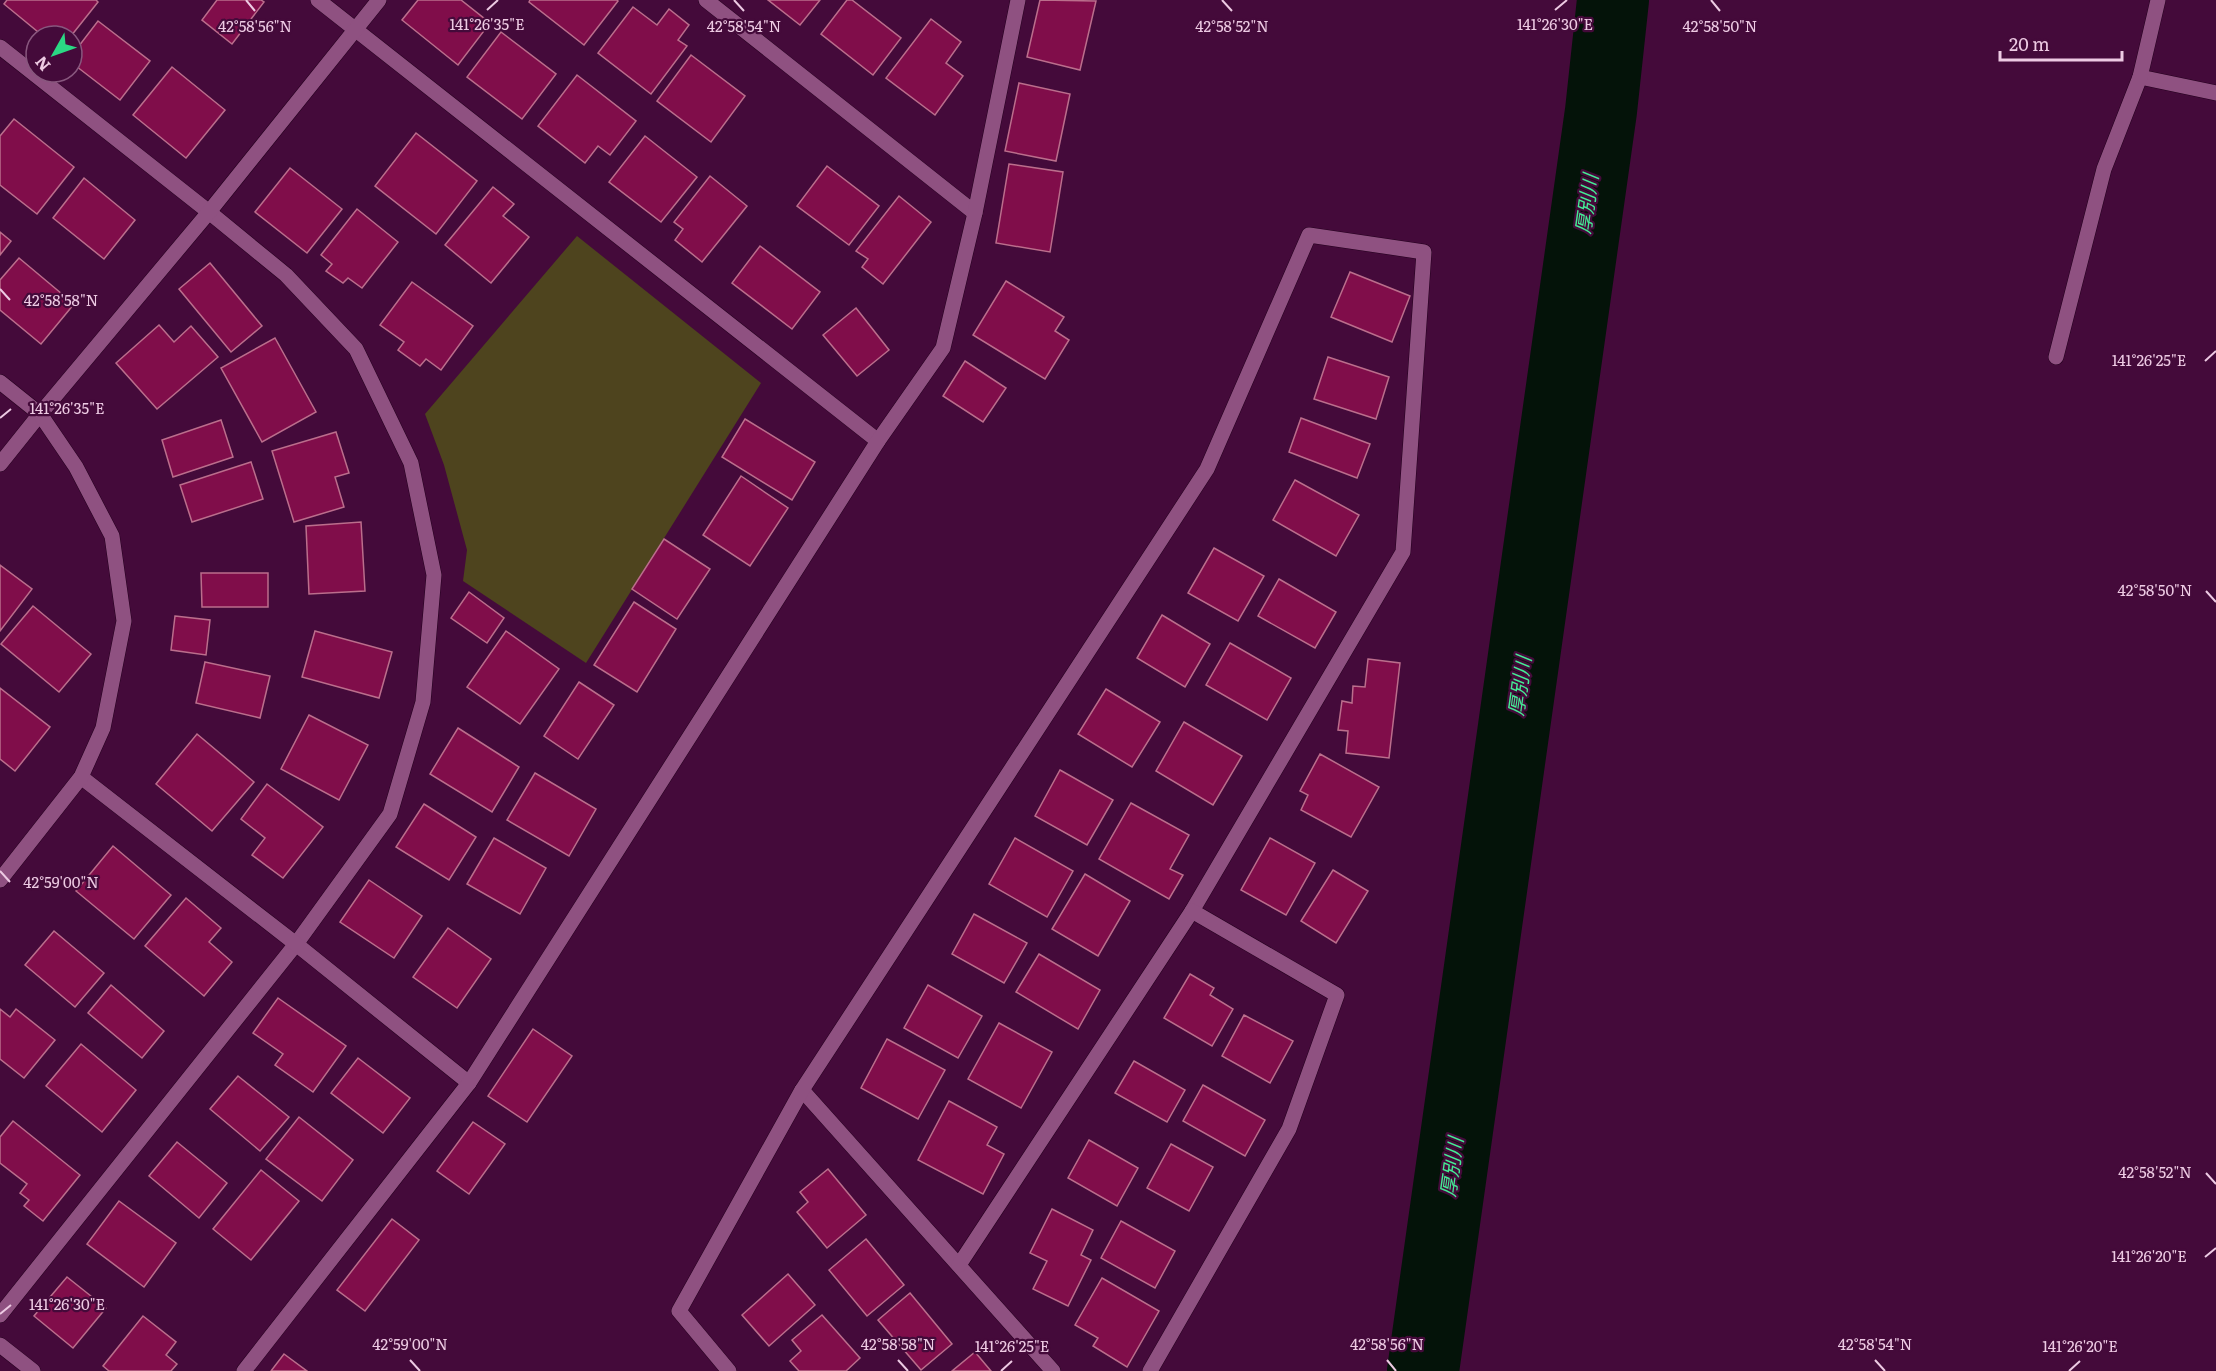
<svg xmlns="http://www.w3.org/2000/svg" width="2216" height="1371" viewBox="0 0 2216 1371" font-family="Literata,'Noto Sans JP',serif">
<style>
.green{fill:#4e441e}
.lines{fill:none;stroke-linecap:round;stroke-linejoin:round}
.river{stroke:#041309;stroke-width:72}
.building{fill:#800d4a;stroke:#bb6e8c;stroke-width:1.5}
.service-casing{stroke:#24001e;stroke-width:16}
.minor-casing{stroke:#24001e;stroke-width:16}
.tertiary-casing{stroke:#24001e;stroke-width:16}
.service{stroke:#8f5181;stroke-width:15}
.minor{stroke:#8f5181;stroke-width:15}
.tertiary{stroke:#8f5181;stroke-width:15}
.ticks{fill:none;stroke:#edcae3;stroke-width:2}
.labels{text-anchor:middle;stroke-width:4.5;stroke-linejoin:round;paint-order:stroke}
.water-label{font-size:20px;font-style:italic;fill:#44ec95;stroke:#440a3a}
.ticks-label{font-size:15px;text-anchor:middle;fill:#edcae3;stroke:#440a3a;stroke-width:4.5;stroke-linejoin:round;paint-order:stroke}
</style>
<rect width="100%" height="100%" fill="#440a3a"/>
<polygon class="green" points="577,236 761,383 586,663 463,581 467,550 444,465 425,414"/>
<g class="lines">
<polyline class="river" points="1423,1371 1601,111 1613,0"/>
</g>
<g class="building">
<polygon points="7,0 96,0 98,2 71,36 43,36 4,4"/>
<polygon points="217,0 261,0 264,2 232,44 202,20"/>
<polygon points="418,0 461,0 490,23 458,65 402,20"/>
<polygon points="530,0 617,0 618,1 584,45 529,2"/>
<polygon points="768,0 820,0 800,25"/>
<polygon points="847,0 852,0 901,38 873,75 821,34"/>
<polygon points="1040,0 1096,1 1080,70 1027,57"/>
<polygon points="633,7 657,25 669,9 689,25 678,40 687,46 651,94 598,53"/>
<polygon points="931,19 961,42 946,63 963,76 935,115 886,78"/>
<polygon points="98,21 150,61 120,100 72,63 72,55"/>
<polygon points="501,32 556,74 522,119 467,77"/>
<polygon points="691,55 745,96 711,142 657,101"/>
<polygon points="172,67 225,110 186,158 133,115"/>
<polygon points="577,75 636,121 610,155 598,146 585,163 538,126"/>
<polygon points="1019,83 1070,94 1056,161 1005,151"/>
<polygon points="14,119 74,167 37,214 0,185 0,136"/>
<polygon points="416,133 477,181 436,234 375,186"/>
<polygon points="645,136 697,177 661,222 609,182"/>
<polygon points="1009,164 1063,172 1050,252 996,243"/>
<polygon points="827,166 879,206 849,245 797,206"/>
<polygon points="290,168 342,209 307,253 255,212"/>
<polygon points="710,176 747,206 702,262 675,240 683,229 674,222"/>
<polygon points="84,178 135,220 104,259 53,218"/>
<polygon points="493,187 514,204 503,216 529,237 491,283 445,245"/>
<polygon points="899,196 931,222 883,284 862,267 868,259 856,251"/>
<polygon points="357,209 398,242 362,288 348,278 343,283 326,271 332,264 321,255"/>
<polygon points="0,232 11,241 0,255"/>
<polygon points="760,246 820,292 792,329 732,283"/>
<polygon points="19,258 74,304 41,344 0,310 0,280"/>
<polygon points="210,263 262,326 231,352 179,289"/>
<polygon points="1350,272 1410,296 1392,342 1331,317"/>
<polygon points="1006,281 1064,317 1055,331 1069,340 1045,379 973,335"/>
<polygon points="412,282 473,326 441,370 426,359 420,366 398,350 404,342 380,325"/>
<polygon points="856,308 889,350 857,376 823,335"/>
<polygon points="159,325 174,342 191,326 218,357 157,409 116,363"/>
<polygon points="275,338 316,412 262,442 221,368"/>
<polygon points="1328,357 1389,377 1376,419 1314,399"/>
<polygon points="965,361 1006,388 983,422 943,396"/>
<polygon points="1301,418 1370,444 1357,478 1289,452"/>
<polygon points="745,419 815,462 792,500 722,457"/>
<polygon points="221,420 233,457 173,477 162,440"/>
<polygon points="336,432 349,473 335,477 344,507 294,522 272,451"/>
<polygon points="251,462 263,499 192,522 180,485"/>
<polygon points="741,476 788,508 750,566 703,535"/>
<polygon points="1295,480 1359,515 1336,556 1273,520"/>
<polygon points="361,522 365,591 309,594 306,526"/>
<polygon points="664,539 710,569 677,619 632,589"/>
<polygon points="1214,548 1264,576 1238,621 1188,593"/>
<polygon points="0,565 32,589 0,631"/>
<polygon points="201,573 268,573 268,607 202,607"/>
<polygon points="1279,579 1336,612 1315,648 1258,616"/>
<polygon points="469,592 504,618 487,643 451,618"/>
<polygon points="634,602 676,629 637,692 594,665"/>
<polygon points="33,606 91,654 59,692 1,644"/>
<polygon points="1162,615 1210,644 1185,687 1137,658"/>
<polygon points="175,616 210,620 206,655 171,650"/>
<polygon points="315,631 392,652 379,698 302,677"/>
<polygon points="506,631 559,669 520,724 467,687"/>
<polygon points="1230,643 1291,678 1267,720 1206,685"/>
<polygon points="1368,659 1400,663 1389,758 1346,753 1348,731 1338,730 1342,701 1352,703 1353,686 1365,687"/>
<polygon points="205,662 270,676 260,718 196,703"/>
<polygon points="579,682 614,705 578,759 544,736"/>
<polygon points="0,688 50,727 15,771 0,759"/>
<polygon points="1106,689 1160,722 1132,767 1078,734"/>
<polygon points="309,715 368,745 339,800 281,769"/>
<polygon points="1184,722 1242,756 1213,805 1156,771"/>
<polygon points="458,728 519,767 492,812 430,774"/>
<polygon points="197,734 254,782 212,831 156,784"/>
<polygon points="1320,754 1379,787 1351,837 1301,810 1308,795 1300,791"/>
<polygon points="1060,770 1113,800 1087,845 1035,816"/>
<polygon points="535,773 596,809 569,856 507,820"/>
<polygon points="267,784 323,827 283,878 252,855 265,838 241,819"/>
<polygon points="1131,803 1189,835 1170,869 1183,875 1169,899 1099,859"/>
<polygon points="424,804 476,837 449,880 396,847"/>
<polygon points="494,838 546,868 520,914 467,884"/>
<polygon points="1015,838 1073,871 1047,917 989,884"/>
<polygon points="1270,838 1315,863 1286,915 1241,890"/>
<polygon points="113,846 171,895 134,939 76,891"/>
<polygon points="1333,870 1368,891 1336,943 1301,921"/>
<polygon points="1085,874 1130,901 1098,956 1052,929"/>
<polygon points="369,880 422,916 394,958 340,922"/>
<polygon points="186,898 221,928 209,942 232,962 204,996 145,946"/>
<polygon points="974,914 1027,943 1004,983 952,954"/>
<polygon points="448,928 491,959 457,1008 413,977"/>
<polygon points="54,931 104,973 75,1007 25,965"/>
<polygon points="1039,954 1100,990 1078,1029 1016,992"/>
<polygon points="1190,974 1214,988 1210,995 1233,1009 1212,1046 1164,1018"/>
<polygon points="111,985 164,1031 142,1058 88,1013"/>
<polygon points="928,985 982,1016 958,1058 904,1028"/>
<polygon points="278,998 346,1046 313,1092 275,1065 283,1054 253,1033"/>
<polygon points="0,1009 10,1017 16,1009 55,1040 24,1078 0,1059"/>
<polygon points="1244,1015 1293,1041 1270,1083 1222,1056"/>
<polygon points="999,1023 1052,1052 1021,1108 968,1079"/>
<polygon points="533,1029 572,1056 527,1122 488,1096"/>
<polygon points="887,1039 945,1070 918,1119 861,1088"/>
<polygon points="81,1044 136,1090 102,1132 46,1086"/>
<polygon points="358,1058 410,1098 383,1133 331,1093"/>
<polygon points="1134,1061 1185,1090 1167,1122 1115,1093"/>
<polygon points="238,1076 289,1117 260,1151 210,1109"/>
<polygon points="1203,1085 1265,1120 1245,1156 1183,1121"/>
<polygon points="949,1101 997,1127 987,1145 1004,1154 983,1194 918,1160"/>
<polygon points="299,1117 353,1160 322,1201 266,1159"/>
<polygon points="13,1121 80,1175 43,1221 24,1206 29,1200 20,1193 27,1184 0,1163 0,1137"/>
<polygon points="473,1122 505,1144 469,1194 437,1171"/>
<polygon points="1089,1140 1138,1168 1117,1206 1068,1178"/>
<polygon points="177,1142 227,1183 199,1218 149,1176"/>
<polygon points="1171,1144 1213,1167 1189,1211 1147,1188"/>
<polygon points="828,1169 866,1215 827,1248 797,1212 808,1202 800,1192"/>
<polygon points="261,1170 299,1201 251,1260 213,1229"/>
<polygon points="119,1201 176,1243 144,1287 87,1244"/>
<polygon points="1052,1209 1093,1230 1081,1255 1091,1260 1068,1306 1033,1289 1047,1261 1030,1253"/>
<polygon points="392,1219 419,1240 365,1311 337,1290"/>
<polygon points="1121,1221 1175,1251 1155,1288 1101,1258"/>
<polygon points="866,1239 904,1285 867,1316 829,1270"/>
<polygon points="788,1274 815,1305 769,1346 742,1315"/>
<polygon points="67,1277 106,1308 73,1348 34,1316"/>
<polygon points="1102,1278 1159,1311 1127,1367 1093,1346 1098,1338 1075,1325"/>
<polygon points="910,1293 952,1344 921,1370 878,1320"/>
<polygon points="822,1315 860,1358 846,1371 799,1371 790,1361 801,1351 792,1340"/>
<polygon points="143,1316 176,1342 166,1355 177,1364 171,1371 109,1371 103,1366"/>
<polygon points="975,1352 991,1371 952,1371"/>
<polygon points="284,1354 307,1371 271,1371"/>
</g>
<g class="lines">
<g class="service-casing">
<g id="service">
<polyline points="2140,77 2216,93"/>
<polyline points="2056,357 2104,169 2140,77 2158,0"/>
</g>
</g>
<g class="minor-casing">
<g id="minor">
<polyline points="318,0 878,441"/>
<polyline points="706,0 975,213"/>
<polyline points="0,47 209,212 286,275 356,349 411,463 434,575 423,702 390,814 296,944 0,1315"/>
<polyline points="0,464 40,414 209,212 379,0"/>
<polyline points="81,777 296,944 469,1083"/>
<polyline points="802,1090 1053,1371"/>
<polyline points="0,1345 33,1371"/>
<polyline points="244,1371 469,1083 878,441 943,348 975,213 1018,0"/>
<polyline points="729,1371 679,1311 802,1090 1207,469 1309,235 1424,252 1403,552 1192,911 959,1265"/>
<polyline points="1150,1371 1289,1129 1337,995 1192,911"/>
</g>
</g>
<g class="tertiary-casing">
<polyline id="tertiary" points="0,382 40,414 76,467 112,536 124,621 103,728 81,777 0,880"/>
</g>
<use href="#service" class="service"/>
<use href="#minor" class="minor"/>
<use href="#tertiary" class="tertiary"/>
</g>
<path class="ticks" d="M 246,0 L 255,11M 734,0 L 744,11M 1222,0 L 1232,11M 1711,0 L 1720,11M 487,10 L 498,0M 1555,10 L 1567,0M 0,289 L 10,300M 2205,361 L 2216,351M 0,418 L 11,409M 2206,591 L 2216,602M 0,871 L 10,882M 2206,1173 L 2216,1184M 2205,1257 L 2216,1248M 0,1314 L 11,1305M 410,1360 L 420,1371M 898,1360 L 908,1371M 1387,1360 L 1396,1371M 1875,1360 L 1885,1371M 1001,1371 L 1012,1361M 2069,1371 L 2080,1361"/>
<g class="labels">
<g class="water-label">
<text transform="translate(1587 204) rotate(-82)" y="7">厚別川</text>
<text transform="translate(1520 686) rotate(-82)" y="7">厚別川</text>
<text transform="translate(1452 1167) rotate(-82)" y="7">厚別川</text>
</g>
</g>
<g class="ticks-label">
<text x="487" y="30">141°26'35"E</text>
<text x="1555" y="30">141°26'30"E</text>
<text x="255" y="32">42°58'56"N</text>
<text x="744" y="32">42°58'54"N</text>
<text x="1232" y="32">42°58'52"N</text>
<text x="1720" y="32">42°58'50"N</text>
<text x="61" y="306">42°58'58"N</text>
<text x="2149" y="366">141°26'25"E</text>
<text x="67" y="414">141°26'35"E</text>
<text x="2155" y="596">42°58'50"N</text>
<text x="61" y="888">42°59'00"N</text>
<text x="2155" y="1178">42°58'52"N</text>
<text x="2149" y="1262">141°26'20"E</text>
<text x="67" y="1310">141°26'30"E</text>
<text x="410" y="1350">42°59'00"N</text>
<text x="898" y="1350">42°58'58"N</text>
<text x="1387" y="1350">42°58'56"N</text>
<text x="1875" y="1350">42°58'54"N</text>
<text x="1012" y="1352">141°26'25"E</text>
<text x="2080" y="1352">141°26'20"E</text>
</g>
<g transform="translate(54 54) rotate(230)"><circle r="28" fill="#440a3a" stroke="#88577e" stroke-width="1.5"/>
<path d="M0-4.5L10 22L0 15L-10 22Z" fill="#2bd884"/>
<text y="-9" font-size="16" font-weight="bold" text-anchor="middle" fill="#edcae3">N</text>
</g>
<path d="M2000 51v9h122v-9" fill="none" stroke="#edcae3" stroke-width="3"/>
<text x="2009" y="51" font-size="18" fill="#edcae3" stroke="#440a3a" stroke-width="4.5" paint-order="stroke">20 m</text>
</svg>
